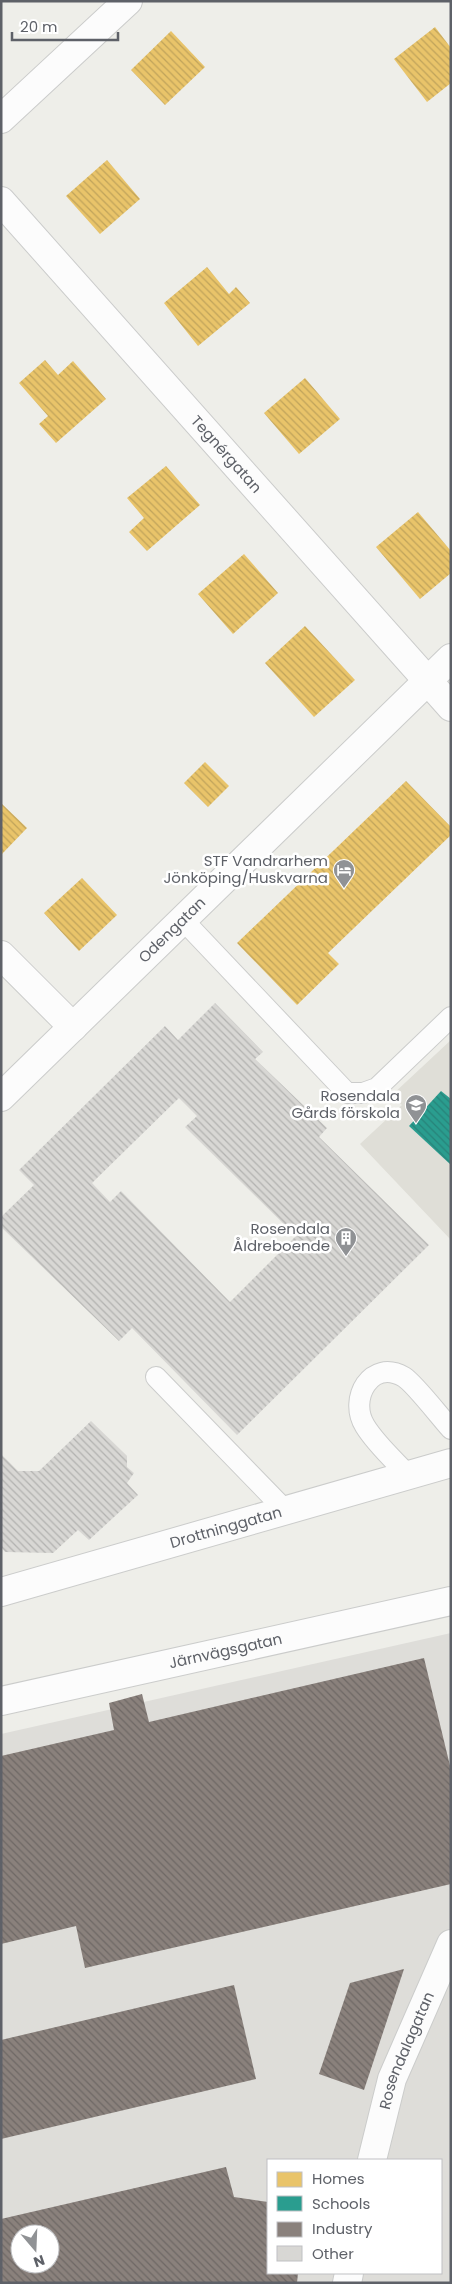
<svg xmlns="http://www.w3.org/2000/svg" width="452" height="2284" viewBox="0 0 452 2284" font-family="Poppins,sans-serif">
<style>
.industrial{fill:#deddd9;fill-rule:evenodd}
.education{fill:#dfded7}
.homes{fill:url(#homes-back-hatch)}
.schools{fill:url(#schools-back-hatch)}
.industry{fill:url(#industry-back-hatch);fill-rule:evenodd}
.building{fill:url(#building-back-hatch);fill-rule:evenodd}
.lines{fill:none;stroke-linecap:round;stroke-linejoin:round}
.lane-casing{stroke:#cbcccb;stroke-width:22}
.street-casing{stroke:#cbcccb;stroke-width:30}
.secondary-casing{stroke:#cbcccb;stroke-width:30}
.lane{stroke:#fcfcfc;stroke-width:20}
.street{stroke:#fcfcfc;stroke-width:28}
.secondary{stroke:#fcfcfc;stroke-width:28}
.labels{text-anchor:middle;stroke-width:5;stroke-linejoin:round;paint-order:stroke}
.street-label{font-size:15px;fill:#5e6168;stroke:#fff}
.poi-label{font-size:15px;fill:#5e6168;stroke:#fff;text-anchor:end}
</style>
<defs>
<pattern id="homes-back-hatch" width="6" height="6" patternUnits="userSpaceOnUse" patternTransform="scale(1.25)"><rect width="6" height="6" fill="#e9c46a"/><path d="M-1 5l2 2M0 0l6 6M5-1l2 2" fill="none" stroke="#c0a35b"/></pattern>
<pattern id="schools-back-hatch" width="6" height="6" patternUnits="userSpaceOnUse" patternTransform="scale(1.25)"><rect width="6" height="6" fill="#2a9d8f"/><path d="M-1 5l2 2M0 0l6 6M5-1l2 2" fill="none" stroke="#278379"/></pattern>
<pattern id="industry-back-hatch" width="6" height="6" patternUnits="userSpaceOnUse" patternTransform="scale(1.25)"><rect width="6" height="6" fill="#8a817c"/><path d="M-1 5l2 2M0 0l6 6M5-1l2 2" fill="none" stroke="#6e6865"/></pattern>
<pattern id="building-back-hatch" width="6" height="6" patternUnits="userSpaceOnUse" patternTransform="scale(1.25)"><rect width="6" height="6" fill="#d8d7d4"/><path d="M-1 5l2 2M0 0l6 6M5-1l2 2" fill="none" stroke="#b2b2b0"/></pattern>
</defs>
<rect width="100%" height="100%" fill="#eeeee9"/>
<path class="industrial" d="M 451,1633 L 451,2283 L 1,2283 L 1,1734 ZM 268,2160 L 441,2160 L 441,2273 L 268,2273 ZM 20,2234 L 50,2234 L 50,2264 L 20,2264 Z"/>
<polygon class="education" points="451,1040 451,1240 360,1144 402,1105 392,1095"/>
<g class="homes">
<polygon points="435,27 451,48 451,83 427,102 394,59"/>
<polygon points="171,31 205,67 165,105 131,70"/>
<polygon points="107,160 140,199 100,234 66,196"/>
<polygon points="207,267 229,294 236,287 250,303 198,346 164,303"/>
<polygon points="45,360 58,375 73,361 106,399 56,443 39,424 48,416 19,383"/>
<polygon points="305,378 340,419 299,454 264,413"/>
<polygon points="166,466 200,505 147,551 129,532 144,518 127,498"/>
<polygon points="418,512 451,551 451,573 420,599 376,547"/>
<polygon points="244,554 278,593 233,634 198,594"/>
<polygon points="305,626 355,680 314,717 265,663"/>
<polygon points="205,762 229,786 208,807 184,783"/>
<polygon points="406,781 451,827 451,835 328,953 339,964 297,1005 237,943"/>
<polygon points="1,803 27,828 1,855"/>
<polygon points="82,878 117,915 79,951 44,913"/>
</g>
<polygon class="schools" points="441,1091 451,1099 451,1165 409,1126"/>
<g class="industry">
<polygon points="424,1658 451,1770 451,1884 85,1968 76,1926 1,1944 1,1756 114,1730 109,1703 142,1694 149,1722"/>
<polygon points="404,1969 364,2090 319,2074 350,1983"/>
<polygon points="234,1985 256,2079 1,2139 1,2040"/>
<path d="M 226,2167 L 234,2197 L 268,2202 L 268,2273 L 298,2273 L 297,2283 L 1,2283 L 1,2219 ZM 20,2234 L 50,2234 L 50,2264 L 20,2264 Z"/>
</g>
<g class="building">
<path d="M 215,1003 L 263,1052 L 255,1059 L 327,1128 L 319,1137 L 429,1245 L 237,1435 L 132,1328 L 119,1341 L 1,1227 L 1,1217 L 34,1185 L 19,1170 L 165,1026 L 178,1040 ZM 179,1098 L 197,1116 L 185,1127 L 296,1236 L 230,1302 L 121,1191 L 110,1202 L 92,1183 Z"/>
<polygon points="91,1421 127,1456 127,1467 134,1473 127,1483 138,1495 89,1540 78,1530 53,1553 5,1552 1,1547 1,1454 18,1471 39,1471"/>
</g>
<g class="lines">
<g class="lane-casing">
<g id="lane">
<polyline points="183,920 347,1093 363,1093 377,1088 451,1017"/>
<polyline points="156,1377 286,1511"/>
<path d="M 408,1475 C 394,1460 376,1444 365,1426 C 348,1399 371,1358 404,1377 C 415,1384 440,1417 451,1429"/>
</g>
</g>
<g class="street-casing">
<g id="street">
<path id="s1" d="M 1,201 L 451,707"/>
<polyline points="1,955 73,1027"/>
<path id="s2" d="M 1,1097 L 451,658"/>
<path id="s3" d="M 1,1592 L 451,1463"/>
<path id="s4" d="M 372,2160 L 392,2079 L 451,1944"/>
<polyline points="347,2283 349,2273"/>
</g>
</g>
<g class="secondary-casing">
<g id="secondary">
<polyline points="1,119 128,1"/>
<path id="s5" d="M 1,1701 L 451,1601"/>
</g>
</g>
<use href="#lane" class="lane"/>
<use href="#street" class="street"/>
<use href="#secondary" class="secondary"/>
</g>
<defs>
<g id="hotel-pin" transform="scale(1.125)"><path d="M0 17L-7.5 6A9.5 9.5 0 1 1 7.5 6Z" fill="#909295" stroke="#fff"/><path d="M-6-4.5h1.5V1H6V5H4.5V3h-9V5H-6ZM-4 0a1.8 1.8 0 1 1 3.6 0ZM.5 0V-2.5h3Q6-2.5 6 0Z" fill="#fff"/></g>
<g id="school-pin" transform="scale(1.125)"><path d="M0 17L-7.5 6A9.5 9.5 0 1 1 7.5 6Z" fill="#909295" stroke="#fff"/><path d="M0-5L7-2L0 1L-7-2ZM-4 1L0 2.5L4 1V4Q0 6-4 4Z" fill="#fff"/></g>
<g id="building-pin" transform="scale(1.125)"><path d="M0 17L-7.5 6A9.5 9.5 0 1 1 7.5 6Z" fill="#909295" stroke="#fff"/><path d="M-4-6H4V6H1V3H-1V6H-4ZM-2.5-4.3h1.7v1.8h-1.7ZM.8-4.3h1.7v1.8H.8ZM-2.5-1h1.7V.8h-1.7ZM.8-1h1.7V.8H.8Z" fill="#fff"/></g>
</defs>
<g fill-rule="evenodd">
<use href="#hotel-pin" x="344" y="870"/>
<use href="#school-pin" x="416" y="1105"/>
<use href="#building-pin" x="346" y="1238"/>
</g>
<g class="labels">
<g class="street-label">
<text dy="5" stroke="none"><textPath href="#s1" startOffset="339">Tegnérgatan</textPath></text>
<text dy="5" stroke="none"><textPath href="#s2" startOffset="239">Odengatan</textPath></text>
<text dy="5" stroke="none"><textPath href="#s3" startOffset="234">Drottninggatan</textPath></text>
<text dy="5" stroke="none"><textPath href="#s5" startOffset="230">Järnvägsgatan</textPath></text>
<text dy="5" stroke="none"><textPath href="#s4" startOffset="115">Rosendalagatan</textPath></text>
</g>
<g class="poi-label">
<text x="328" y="866">STF Vandrarhem<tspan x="328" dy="17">Jönköping/Huskvarna</tspan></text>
<text x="400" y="1101">Rosendala<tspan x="400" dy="17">Gårds förskola</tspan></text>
<text x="330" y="1234">Rosendala<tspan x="330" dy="17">Åldreboende</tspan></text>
</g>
</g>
<rect width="452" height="2284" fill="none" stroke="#5e6168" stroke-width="5"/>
<rect x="267" y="2159" width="175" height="115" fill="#ffffff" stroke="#bfc0c3"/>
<rect x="277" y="2172" width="25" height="15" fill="#e9c46a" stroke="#bfc0c3"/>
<text x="312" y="2184" font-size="15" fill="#5e6168">Homes</text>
<rect x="277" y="2196" width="25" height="15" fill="#2a9d8f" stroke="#bfc0c3"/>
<text x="312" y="2209" font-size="15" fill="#5e6168">Schools</text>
<rect x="277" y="2222" width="25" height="15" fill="#8a817c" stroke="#bfc0c3"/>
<text x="312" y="2234" font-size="15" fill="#5e6168">Industry</text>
<rect x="277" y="2246" width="25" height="15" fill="#d8d7d4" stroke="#bfc0c3"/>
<text x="312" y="2259" font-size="15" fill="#5e6168">Other</text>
<g transform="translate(35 2249) rotate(161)"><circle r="24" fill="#ffffff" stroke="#bfc0c3"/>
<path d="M0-4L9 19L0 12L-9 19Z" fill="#909295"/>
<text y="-8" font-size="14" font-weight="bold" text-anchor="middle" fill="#5e6168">N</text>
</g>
<path d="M12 32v8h106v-8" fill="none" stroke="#5e6168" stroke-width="2.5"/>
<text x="20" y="32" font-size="15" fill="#5e6168" stroke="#ffffff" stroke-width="4" paint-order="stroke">20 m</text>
</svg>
